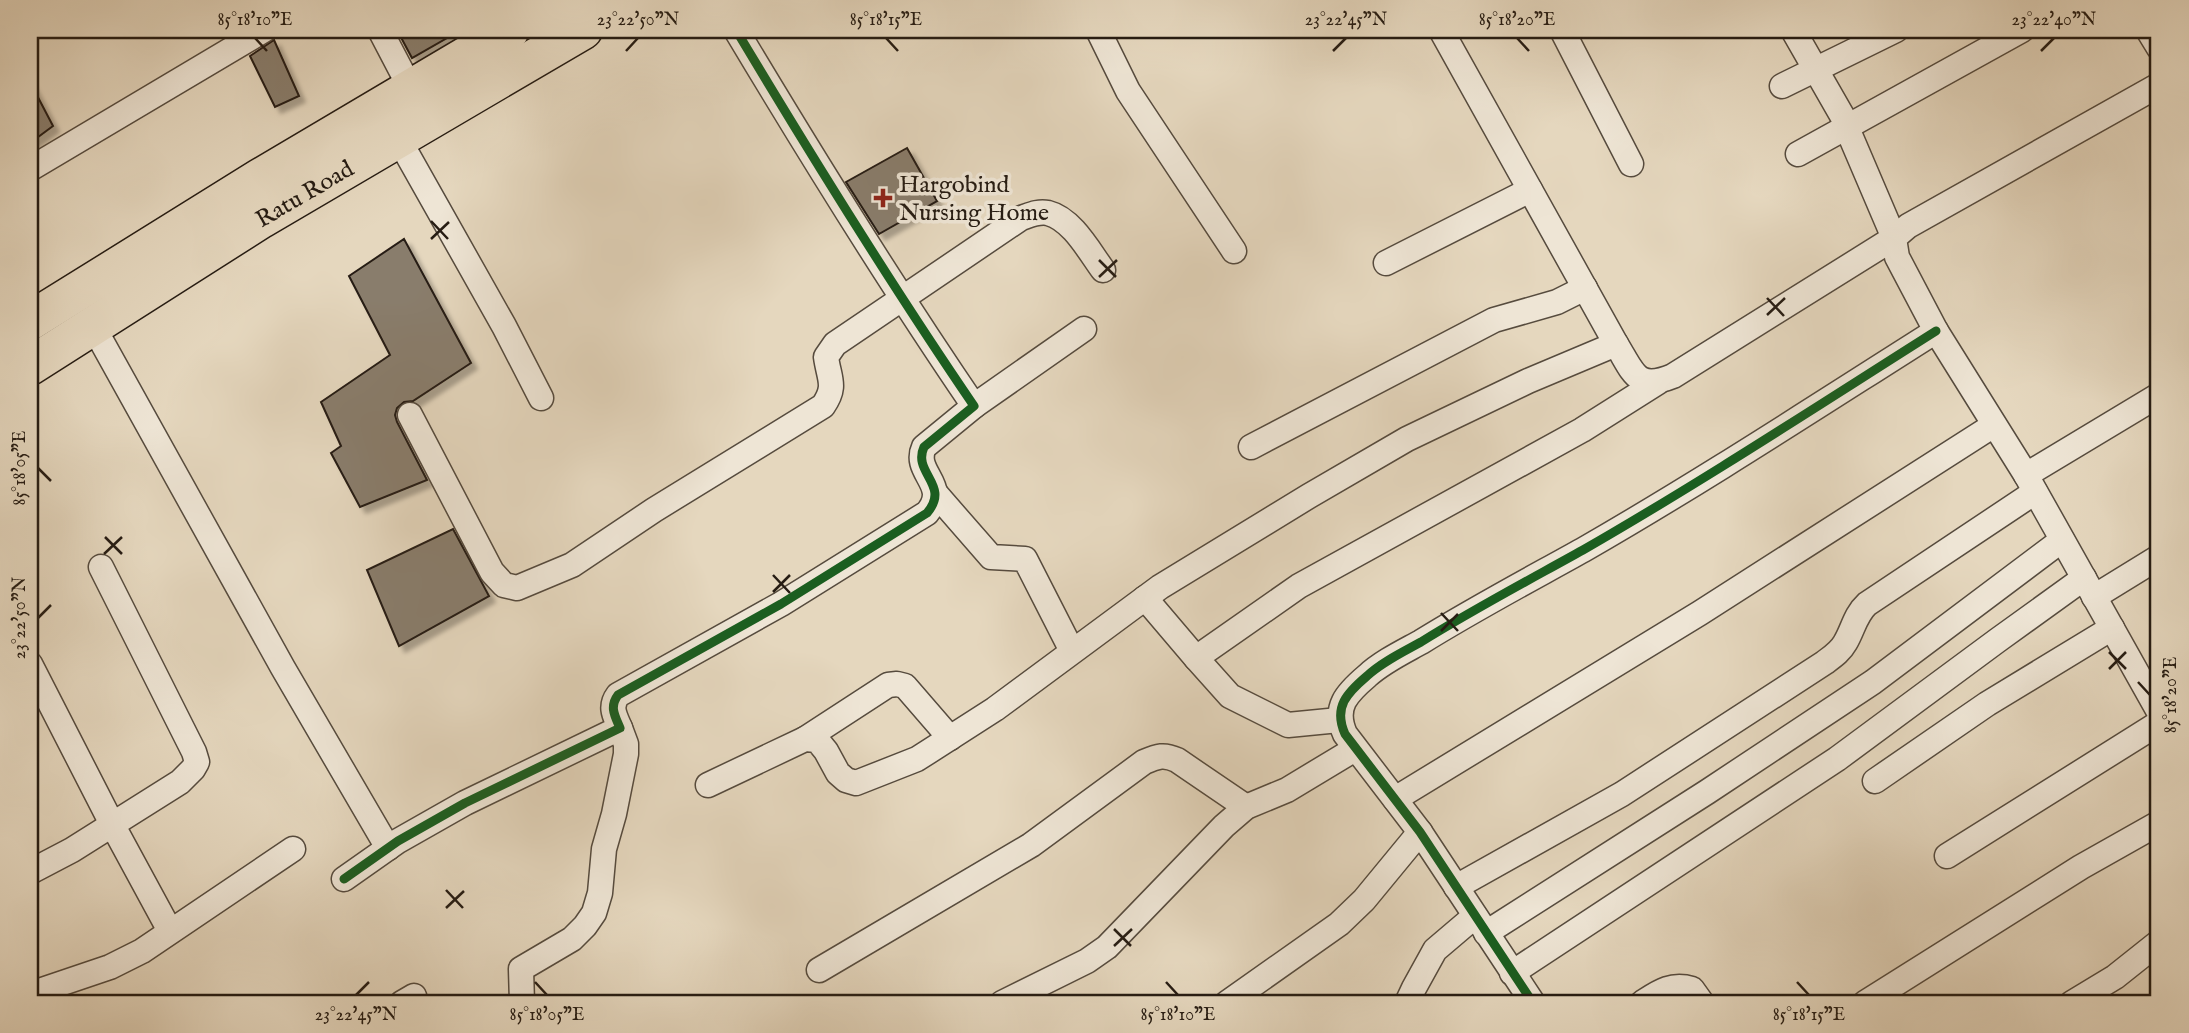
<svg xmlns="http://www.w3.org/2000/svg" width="2189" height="1033" viewBox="0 0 2189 1033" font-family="'IM FELL English',serif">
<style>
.building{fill:#897d6c;stroke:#261c13;stroke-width:2;filter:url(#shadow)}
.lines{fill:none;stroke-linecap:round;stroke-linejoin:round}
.street-casing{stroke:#564b3e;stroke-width:27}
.primary-casing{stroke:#261c13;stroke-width:41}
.street{stroke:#eee5d5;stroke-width:24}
.primary{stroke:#e5d7be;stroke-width:38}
.cycleway-casing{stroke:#eee5d5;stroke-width:13}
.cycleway{stroke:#1b5e20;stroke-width:9}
.ticks{fill:none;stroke:#261c13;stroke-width:2.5}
.poi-dot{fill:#8f2418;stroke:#eee5d5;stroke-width:2.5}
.labels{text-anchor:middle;stroke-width:7;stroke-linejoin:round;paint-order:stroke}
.poi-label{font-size:24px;fill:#261c13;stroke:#eee5d5;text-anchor:start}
.street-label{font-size:24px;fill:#261c13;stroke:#eee5d5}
.neatline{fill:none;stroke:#261c13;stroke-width:2.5}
.ticks-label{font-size:18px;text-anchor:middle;fill:#261c13}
</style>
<defs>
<filter id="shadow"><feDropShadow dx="6" dy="6" stdDeviation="2" flood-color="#0004"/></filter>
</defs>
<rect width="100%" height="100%" fill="#e5d7be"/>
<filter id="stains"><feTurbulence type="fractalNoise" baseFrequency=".00286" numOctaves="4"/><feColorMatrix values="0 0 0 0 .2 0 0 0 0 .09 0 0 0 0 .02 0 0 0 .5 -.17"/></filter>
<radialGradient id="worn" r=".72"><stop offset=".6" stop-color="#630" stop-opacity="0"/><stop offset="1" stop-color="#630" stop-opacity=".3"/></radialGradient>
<g class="building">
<polygon points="397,30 461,30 412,58"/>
<polygon points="274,40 299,96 275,107 250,56"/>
<polygon points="30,82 53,126 30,143"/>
<polygon points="907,148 937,201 879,234 846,182"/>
<polygon points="404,239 471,363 413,401 404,402 397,408 395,415 397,422 427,480 360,507 331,453 341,446 321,402 390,355 349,276"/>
<polygon points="453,529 489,596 399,646 367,570"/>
</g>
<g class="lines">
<g class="street-casing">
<g id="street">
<polyline points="380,30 403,74"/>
<polyline points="1098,30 1128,91 1234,251"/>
<path d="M 1441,30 L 1616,344 C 1634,373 1636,391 1673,376 L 1894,238 L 1847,128 L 1848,126 L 1793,30"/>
<polyline points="1562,30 1631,164"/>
<polyline points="2148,30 2159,48"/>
<polyline points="2159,85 1908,226 1894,238 1897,257 1936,331 2026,475 2159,712"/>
<polyline points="1782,86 1896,30"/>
<polyline points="398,138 504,326 541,398"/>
<polyline points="1798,154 2022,30"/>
<polyline points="30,169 264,30"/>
<polyline points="1386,263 1530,190"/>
<polyline points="93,326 283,668 388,848"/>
<polyline points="974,406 1084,329"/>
<path d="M 410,415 L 492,572 L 504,585 L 517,588 L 572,565 L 654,510 L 823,406 C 837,386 829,379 826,357 L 835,344 L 1021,218 C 1030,215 1038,211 1048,213 C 1072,219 1089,251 1103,270"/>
<polyline points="1251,447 1494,320 1557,302 1585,288"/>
<polyline points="2026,475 2159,395"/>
<polyline points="936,494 991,557 1025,559 1072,651"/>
<polyline points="2094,597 2159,557"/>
<polyline points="1145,598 1196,658"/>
<polyline points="30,664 112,824 170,931"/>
<polyline points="1339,720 1288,725 1230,696 1196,658 1299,586 1582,430 1658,382"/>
<polyline points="805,739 888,685 897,684 905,686 950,738"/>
<polyline points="1875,781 1987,704 2112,628"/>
<polyline points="708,785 805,739 817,740 826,751 838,773 846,780 856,783 917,759 995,709 1160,587 1309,496 1407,439 1528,381 1616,344"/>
<polyline points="1395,799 1700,613 1994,425"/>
<polyline points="1947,856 2159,723"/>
<polyline points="30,872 72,850 180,782 193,769 197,762 194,752 101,567"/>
<path d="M 344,879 L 398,841 L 465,803 L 620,728 C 615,716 609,707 618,695 L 781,604 L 927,513 C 951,485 912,473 924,447 L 974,406 C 890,283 812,157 736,30"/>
<path d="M 1456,887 L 1622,794 L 1824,663 C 1832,657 1840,652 1845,643 C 1853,630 1855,615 1867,604 L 2035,492"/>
<polyline points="1486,933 1707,792 1873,682 2062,540"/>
<path d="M 819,970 L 1031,845 L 1144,762 C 1158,756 1164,754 1177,760 L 1246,807"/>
<polyline points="1512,973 1837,759 1998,640 2084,578"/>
<polyline points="39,991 110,967 142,951 293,849"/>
<polyline points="402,1003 414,996"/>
<polyline points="522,1003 521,969 572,939 585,926 594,913 600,893 604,849 614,814 626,754 626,744 620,728"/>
<polyline points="1002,1003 1087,961 1107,947 1224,826 1246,807 1287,790 1355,749"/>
<polyline points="1227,1003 1339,924 1364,900 1420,832"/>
<polyline points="1407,1003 1414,988 1435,950 1475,916"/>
<path d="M 1533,1003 L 1420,832 L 1345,734 C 1333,707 1347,693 1367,676 C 1382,662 1403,652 1421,642 C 1474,609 1529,580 1583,550 C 1703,481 1819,405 1936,331"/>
<path d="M 1642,1003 C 1659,992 1671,983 1692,989 L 1702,1003"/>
<polyline points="1865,1003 2081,867 2159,823"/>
<polyline points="2072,1003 2115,977 2159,942"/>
</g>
</g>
<g class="primary-casing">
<g id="primary">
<polyline points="30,321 260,178 510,30"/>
<path id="s1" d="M 30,366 L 261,219 L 583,30"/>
</g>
</g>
<use href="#street" class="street"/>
<use href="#primary" class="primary"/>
<g class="cycleway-casing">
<g id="cycleway">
<path d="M 344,879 L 398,841 L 465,803 L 620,728 C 615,716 609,707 618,695 L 781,604 L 927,513 C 951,485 912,473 924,447 L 974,406 C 890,283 812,157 736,30"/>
<path d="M 1533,1003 L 1420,832 L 1345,734 C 1333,707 1347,693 1367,676 C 1382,662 1403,652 1421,642 C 1474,609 1529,580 1583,550 C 1703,481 1819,405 1936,331"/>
</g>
</g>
<use href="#cycleway" class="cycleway"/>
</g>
<path class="ticks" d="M 255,38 L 267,51M 886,38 L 898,51M 1517,38 L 1529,51M 626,51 L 638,38M 1333,51 L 1346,38M 2041,51 L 2054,38M 431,221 L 448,239M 431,239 L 449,222M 1099,260 L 1116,277M 1099,277 L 1117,260M 1767,298 L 1784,316M 1767,315 L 1785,298M 38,468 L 51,481M 105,537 L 122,554M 104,554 L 122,537M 773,575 L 790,593M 773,592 L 790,575M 1441,613 L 1458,631M 38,618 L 51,605M 1441,631 L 1458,614M 2109,652 L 2126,669M 2109,669 L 2126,652M 2138,682 L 2150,695M 446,890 L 463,908M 446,908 L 464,891M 1114,929 L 1131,946M 1114,946 L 1132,929M 535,982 L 547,995M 1166,982 L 1178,995M 1797,982 L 1809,995M 356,995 L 369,982"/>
<path class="poi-dot" d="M879.5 187.5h7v7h7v7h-7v7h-7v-7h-7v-7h7z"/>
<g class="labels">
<g class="poi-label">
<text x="899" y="192">Hargobind<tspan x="899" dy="28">Nursing Home</tspan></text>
</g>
<g class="street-label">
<text dy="8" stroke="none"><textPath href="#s1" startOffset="324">Ratu Road</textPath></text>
</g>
</g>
<rect width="2189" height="1033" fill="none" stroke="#e5d7be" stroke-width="77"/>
<rect x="38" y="38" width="2112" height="957" class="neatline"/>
<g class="ticks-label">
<text x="255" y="25">85°18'10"E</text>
<text x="638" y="25">23°22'50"N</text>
<text x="886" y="25">85°18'15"E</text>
<text x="1346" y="25">23°22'45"N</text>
<text x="1517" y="25">85°18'20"E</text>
<text x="2054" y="25">23°22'40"N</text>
<text transform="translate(19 468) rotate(-90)" y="6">85°18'05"E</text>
<text transform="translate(19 618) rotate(-90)" y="6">23°22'50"N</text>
<text transform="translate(2170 695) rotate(-90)" y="6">85°18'20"E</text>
<text x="356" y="1020">23°22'45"N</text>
<text x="547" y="1020">85°18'05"E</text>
<text x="1178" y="1020">85°18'10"E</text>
<text x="1809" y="1020">85°18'15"E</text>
</g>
<rect width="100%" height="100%" filter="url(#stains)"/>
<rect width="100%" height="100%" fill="url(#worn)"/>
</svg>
